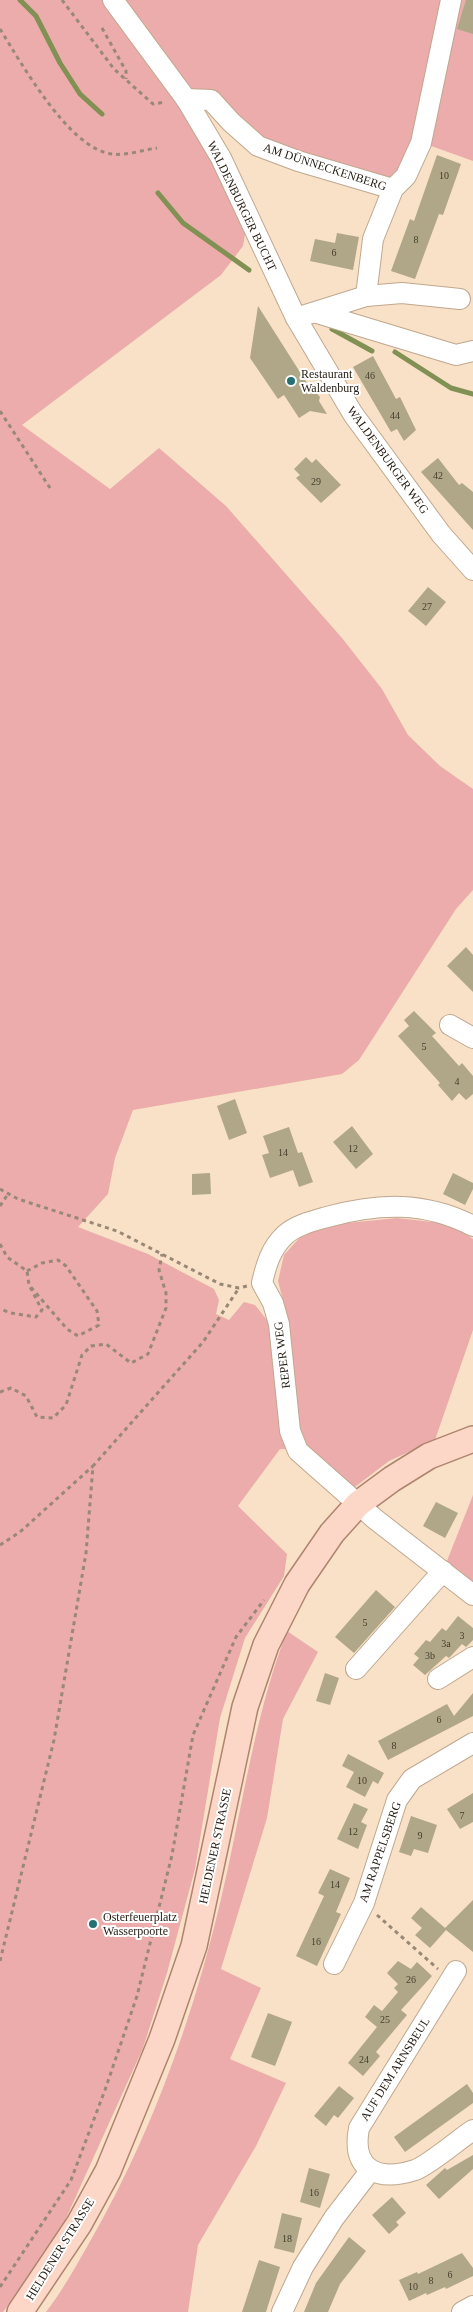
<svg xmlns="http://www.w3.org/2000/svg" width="473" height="2312" viewBox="0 0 473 2312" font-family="'Times New Roman',serif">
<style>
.green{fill:#ecacab}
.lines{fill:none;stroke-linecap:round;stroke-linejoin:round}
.stream{stroke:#809153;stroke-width:5}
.building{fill:#afa788}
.minor-casing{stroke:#bfa88f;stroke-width:22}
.major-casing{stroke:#af846f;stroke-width:28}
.path{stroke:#998875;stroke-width:3;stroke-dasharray:4 4;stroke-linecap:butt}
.minor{stroke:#fff;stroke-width:20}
.major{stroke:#fcd7c7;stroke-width:25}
.poi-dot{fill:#257073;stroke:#fff;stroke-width:2}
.labels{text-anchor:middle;stroke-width:4;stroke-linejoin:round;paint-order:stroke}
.number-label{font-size:10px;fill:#463e2f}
.street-label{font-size:12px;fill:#231b11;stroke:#fff}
.poi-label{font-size:12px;fill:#231b11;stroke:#fff;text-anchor:start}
</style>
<rect width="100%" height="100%" fill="#f9e1c7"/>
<g class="green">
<polygon points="0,0 473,0 473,161 420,142 392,188 298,159 232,121 188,100 248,217 243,246 221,275 22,425 110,489 159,448 226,506 342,638 382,689 408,735 440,766 473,789 473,890 456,909 359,1060 342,1074 133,1110 115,1158 108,1194 78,1227 148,1254 214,1289 219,1300 216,1314 229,1320 244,1302 255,1305 267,1320 285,1308 278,1281 284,1255 302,1235 337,1224 397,1218 450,1224 473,1239 473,1330 435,1440 389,1461 351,1490 310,1450 280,1449 238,1506 287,1554 284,1576 245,1638 220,1718 195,1869 167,1973 143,2048 58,2236 3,2312 0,2312"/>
<polygon points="473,1495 473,1586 443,1571"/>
<path d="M 287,1631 L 318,1652 L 283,1719 L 267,1818 L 221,1969 L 261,1988 L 230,2059 L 286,2083 L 256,2146 L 198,2245 L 188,2312 L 46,2312 C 62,2291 75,2268 88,2245 C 150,2138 193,2019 221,1899 C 242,1810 254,1717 287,1631 Z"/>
</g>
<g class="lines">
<g class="stream">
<polyline points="20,0 36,16 60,63 80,94 102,114"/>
<polyline points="158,193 183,223 249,270"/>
<polyline points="332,329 372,351"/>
<polyline points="395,352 451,388 473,394"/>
</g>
</g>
<g class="building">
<polygon points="466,0 473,0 473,34 457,29"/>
<polygon points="437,155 461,164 443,215 439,214 415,279 391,271 410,219 414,221"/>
<polygon points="337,233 359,237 353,270 310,261 315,239 335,243"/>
<polygon points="258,306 305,380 320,397 319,401 327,414 310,411 299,418 284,395 278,399 250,358"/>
<polygon points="373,356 396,399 400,397 416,430 404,441 397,429 391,432 353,367"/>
<polygon points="306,457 312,463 316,459 341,485 321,503 296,478 300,475 294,469"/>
<polygon points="438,458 459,485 462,483 473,492 473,530 421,472"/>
<polygon points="428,587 446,602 426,626 408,611"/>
<polygon points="466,947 473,955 473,992 447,966"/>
<polygon points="414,1011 436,1033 432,1036 459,1066 462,1063 473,1076 473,1094 466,1100 459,1093 452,1101 438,1085 440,1083 398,1036 409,1026 404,1020"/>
<polygon points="235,1099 247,1133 229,1140 217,1106"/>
<polygon points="352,1126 373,1154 356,1169 333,1142"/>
<polygon points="289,1127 298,1153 302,1152 313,1182 299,1187 293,1170 270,1178 262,1155 269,1153 263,1136"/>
<polygon points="210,1173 211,1194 192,1195 192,1174"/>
<polygon points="453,1173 473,1183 473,1189 465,1205 443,1194"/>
<polygon points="436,1502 458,1513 445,1538 423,1526"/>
<polygon points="376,1590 395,1607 354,1653 335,1637"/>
<polygon points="458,1616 473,1628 473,1640 466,1647 462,1644 449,1658 446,1656 425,1675 413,1665 419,1658 414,1654 426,1640 430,1642 442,1628 446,1631"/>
<polygon points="325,1673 339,1678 330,1705 316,1701"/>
<polygon points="473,1693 473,1716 388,1760 378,1741 447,1704 454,1716"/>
<polygon points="348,1754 384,1773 378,1784 373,1781 365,1797 346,1787 354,1772 342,1766"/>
<polygon points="473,1793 473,1822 460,1829 447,1809"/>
<polygon points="354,1803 368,1809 361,1822 367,1825 358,1849 337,1839"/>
<polygon points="411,1816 437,1825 428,1853 414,1849 411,1856 399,1852"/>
<polygon points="330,1869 350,1878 336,1912 341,1914 317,1966 296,1956 324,1896 318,1893"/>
<polygon points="473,1900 473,1952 446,1930 430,1948 415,1935 422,1928 411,1918 421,1907 445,1928"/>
<polygon points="398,1961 411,1969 417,1962 432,1976 401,2010 407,2015 376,2052 380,2056 363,2076 348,2063 377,2027 365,2017 374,2005 382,2011 398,1992 394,1988 398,1984 387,1973"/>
<polygon points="268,2013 292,2022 275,2066 251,2057"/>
<polygon points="467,2084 473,2093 473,2103 405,2152 394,2137"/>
<polygon points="339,2086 354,2098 338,2118 334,2115 326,2126 314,2116"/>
<polygon points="473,2155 473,2169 439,2199 426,2185 445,2168 447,2170"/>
<polygon points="309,2168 330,2174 320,2208 300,2202"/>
<polygon points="392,2197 406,2213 396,2222 399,2225 389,2234 372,2215"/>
<polygon points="282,2213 302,2218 294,2253 274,2248"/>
<polygon points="349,2237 366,2251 340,2284 328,2312 304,2312 316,2283"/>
<polygon points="462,2253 473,2268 473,2276 446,2289 445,2287 427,2295 426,2293 409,2301 399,2280 417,2272 418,2274"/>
<polygon points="259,2260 280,2267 266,2312 242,2312"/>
</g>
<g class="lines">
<g class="minor-casing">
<g id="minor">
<polyline points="113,0 186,99 221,158 296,318 353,414 441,534 473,570"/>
<polyline points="186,99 211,100 231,122 258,146 298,161 393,189"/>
<polyline points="366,296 373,239 393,189 406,176 421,143 451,0"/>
<polyline points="317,313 456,355 473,351"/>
<polyline points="296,318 366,296 402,293 460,299"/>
<polyline points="450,1025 473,1038"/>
<path d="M 473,1226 C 425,1201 378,1203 327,1217 C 313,1221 296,1225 285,1235 C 271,1248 266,1265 262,1283 L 273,1303 L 279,1324 L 290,1431 L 298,1451 L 375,1519 L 473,1595"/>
<polyline points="356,1669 443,1571"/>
<polyline points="438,1679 473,1657"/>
<polyline points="334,1964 364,1903 397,1800 412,1779 473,1743"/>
<path d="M 456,1971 L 359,2128 C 351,2170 378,2182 415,2170 C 429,2165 459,2139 473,2130"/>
<polyline points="282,2312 303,2267 334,2218 370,2171"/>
<polyline points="462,2312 473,2306"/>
</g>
</g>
<g class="major-casing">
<polyline id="major" points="20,2312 79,2224 108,2171 162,2039 194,1946 245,1707 266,1645 297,1584 332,1533 358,1504 392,1479 429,1456 473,1439"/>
</g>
<g class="path">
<polyline points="62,0 114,69 153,104 166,102"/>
<polyline points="102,28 126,71 126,79"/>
<path d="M 0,29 C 22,64 69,149 112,154 C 125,156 143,150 157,148"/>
<polyline points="0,411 50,488"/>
<polyline points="0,1189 18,1199 117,1231 220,1284 239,1288 247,1286"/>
<polyline points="0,1206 8,1194"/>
<polyline points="0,1244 7,1257 27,1271 29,1285 42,1310 36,1317 11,1313 0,1309"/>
<polyline points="27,1271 42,1263 58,1260 66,1266 97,1311 99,1325 78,1336 67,1329 29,1285"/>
<polyline points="0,1392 11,1388 26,1396 37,1417 53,1418 66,1405 82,1355 91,1346 106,1344 131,1363 148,1354 166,1308 166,1293 159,1270 162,1254"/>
<polyline points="0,1545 20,1532 93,1466"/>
<polyline points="377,1915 438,1969"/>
<polyline points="0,1961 54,1740 86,1553 93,1466 203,1342 239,1288"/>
<polyline points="0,2287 71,2180 105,2090 137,1996 172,1855 193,1735 236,1637 264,1600"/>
</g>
<use href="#minor" class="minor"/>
<use href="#major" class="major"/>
</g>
<g class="poi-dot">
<circle cx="291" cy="381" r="5"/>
<circle cx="93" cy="1924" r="5"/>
</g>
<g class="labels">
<g class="number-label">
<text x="444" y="179">10</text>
<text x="416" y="243">8</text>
<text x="334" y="256">6</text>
<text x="370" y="379">46</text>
<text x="395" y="419">44</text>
<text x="438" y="479">42</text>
<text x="316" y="485">29</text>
<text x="427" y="610">27</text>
<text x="424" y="1050">5</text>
<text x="457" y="1085">4</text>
<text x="353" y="1152">12</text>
<text x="283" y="1156">14</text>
<text x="365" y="1626">5</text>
<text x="462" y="1639">3</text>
<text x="446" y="1647">3a</text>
<text x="430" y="1659">3b</text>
<text x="439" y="1723">6</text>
<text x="394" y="1749">8</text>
<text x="362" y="1784">10</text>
<text x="462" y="1819">7</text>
<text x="353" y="1835">12</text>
<text x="420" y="1839">9</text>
<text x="335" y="1888">14</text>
<text x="316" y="1945">16</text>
<text x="411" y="1983">26</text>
<text x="385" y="2023">25</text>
<text x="364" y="2063">24</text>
<text x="314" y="2196">16</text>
<text x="287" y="2242">18</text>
<text x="450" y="2278">6</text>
<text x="431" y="2284">8</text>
<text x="413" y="2290">10</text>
</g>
<g class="street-label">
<text transform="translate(325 167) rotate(18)" y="4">AM DÜNNECKENBERG</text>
<text transform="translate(242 206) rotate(64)" y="4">WALDENBURGER BUCHT</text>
<text transform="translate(388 460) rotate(54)" y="4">WALDENBURGER WEG</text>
<text transform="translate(282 1355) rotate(-97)" y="4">REPER WEG</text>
<text transform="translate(215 1846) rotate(-78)" y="4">HELDENER STRASSE</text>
<text transform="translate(380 1852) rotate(-71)" y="4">AM RAPPELSBERG</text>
<text transform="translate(395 2069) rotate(-58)" y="4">AUF DEM ARNSBEUL</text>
<text transform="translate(60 2249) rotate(-58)" y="4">HELDENER STRASSE</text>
</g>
<g class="poi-label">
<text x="301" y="378">Restaurant<tspan x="301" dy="14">Waldenburg</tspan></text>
<text x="103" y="1921">Osterfeuerplatz<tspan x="103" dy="14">Wasserpoorte</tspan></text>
</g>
</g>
</svg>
